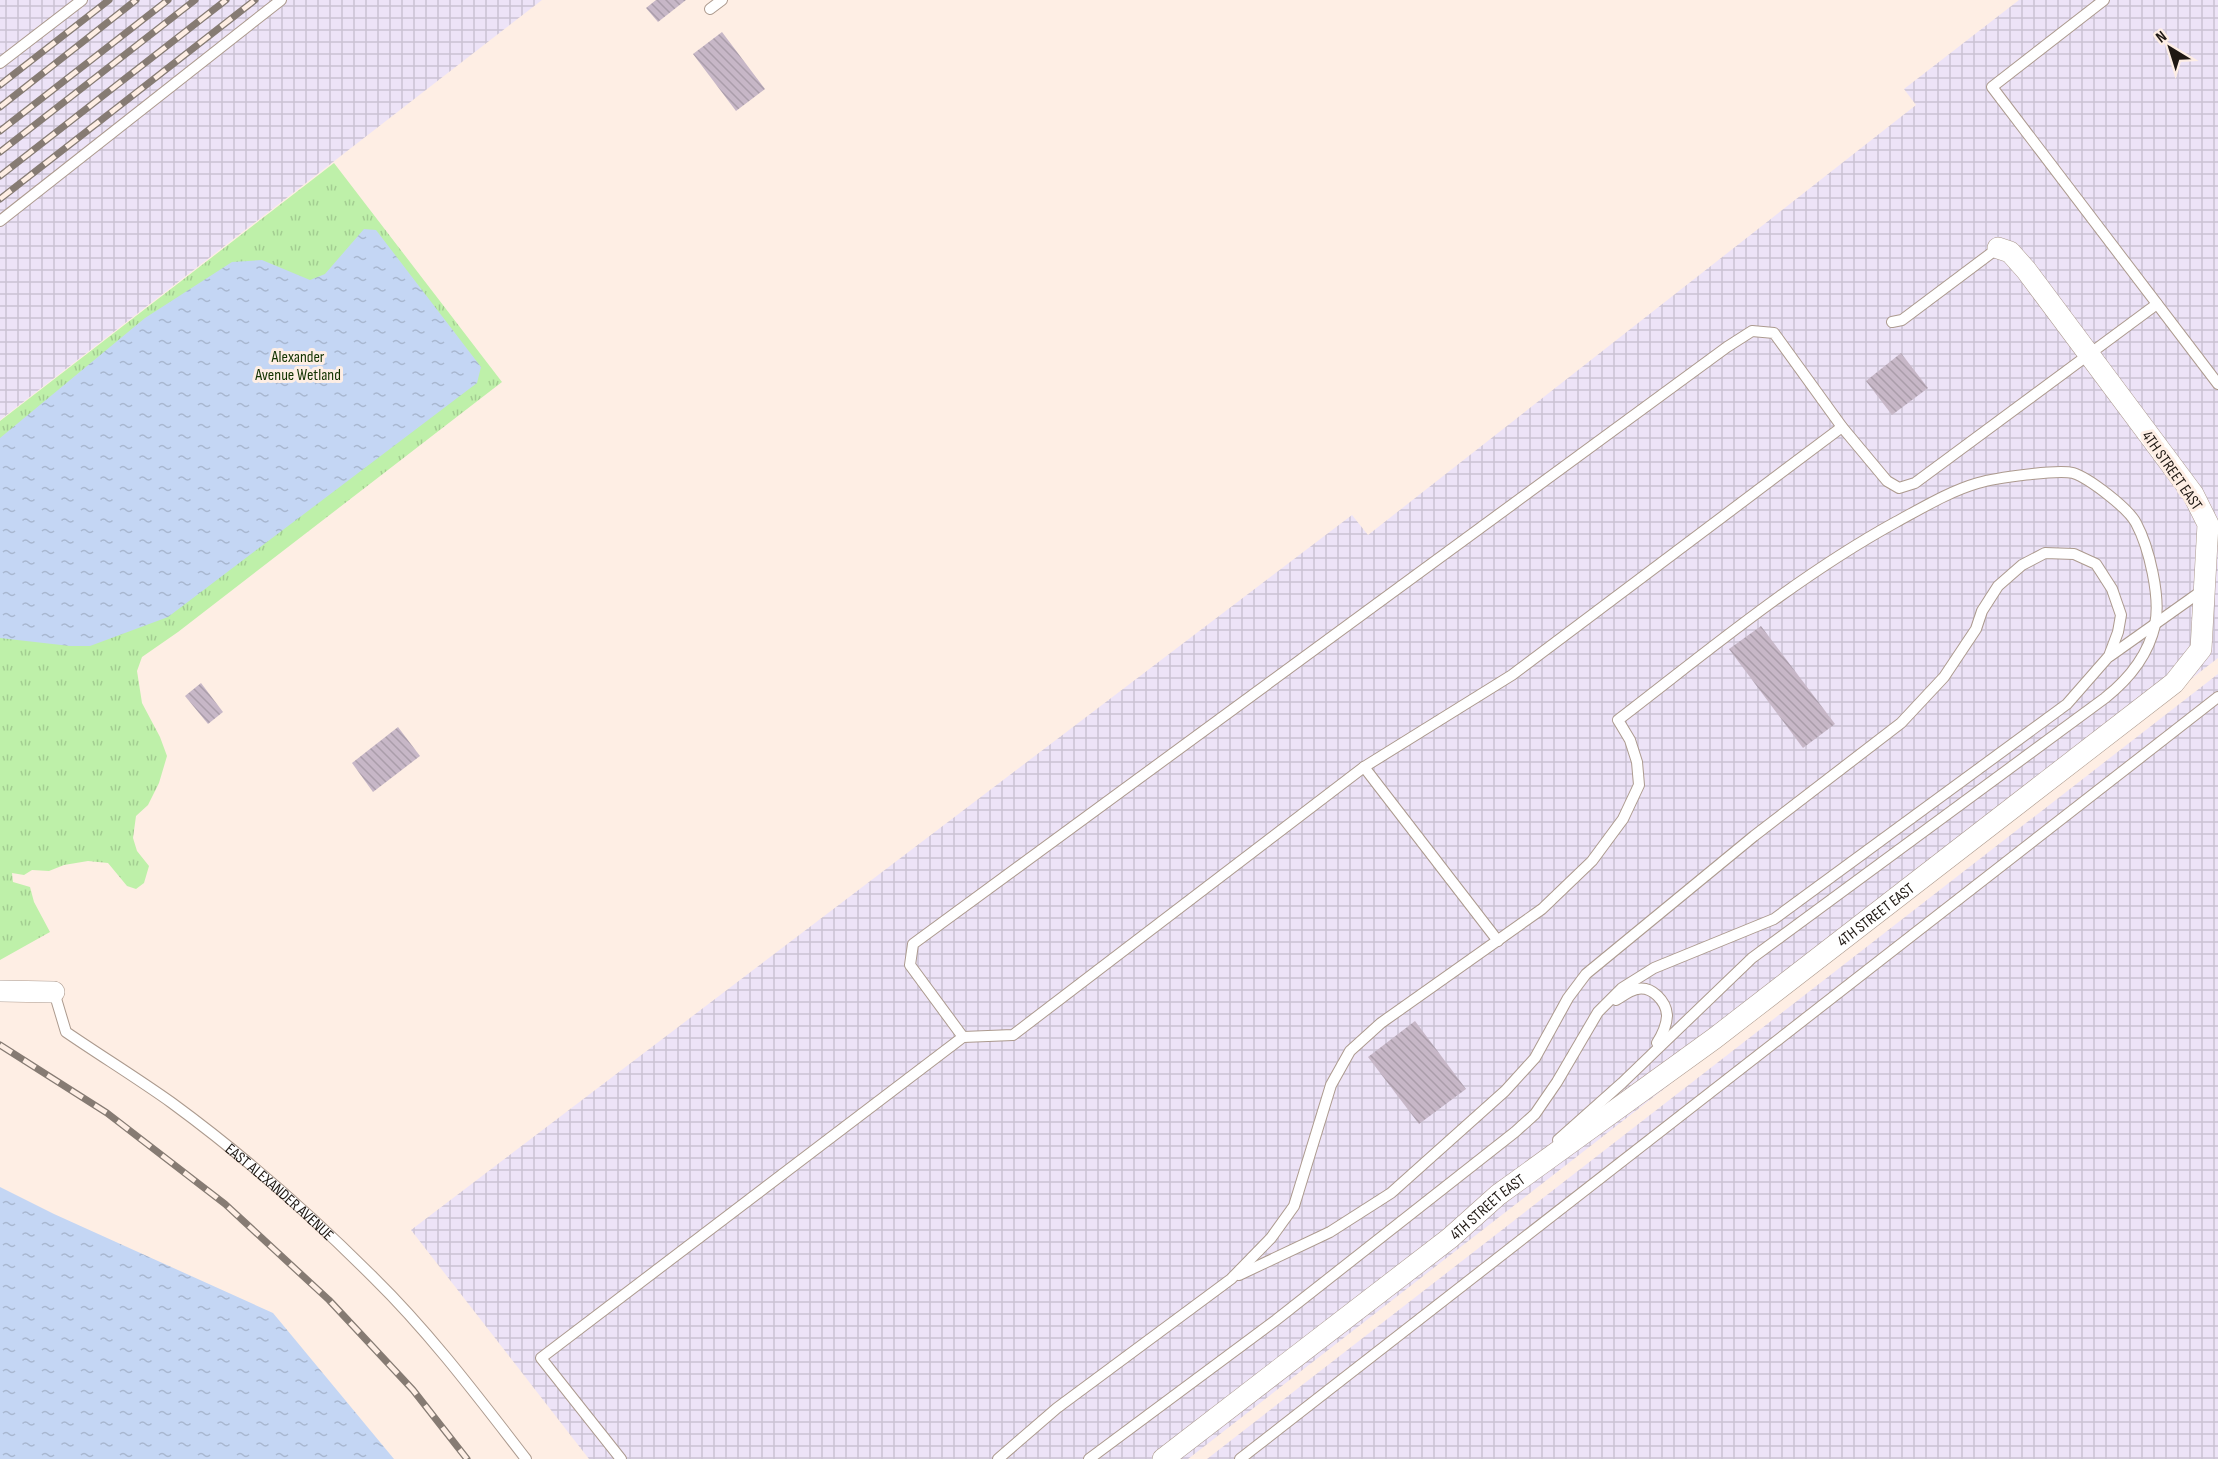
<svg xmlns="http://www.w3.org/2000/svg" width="2218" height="1459" viewBox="0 0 2218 1459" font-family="'Sofia Sans Condensed',sans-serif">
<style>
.industrial{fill:url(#industrial-grid)}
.park{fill:url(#park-tufts)}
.water{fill:url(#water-ripples)}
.building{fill:url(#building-back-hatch)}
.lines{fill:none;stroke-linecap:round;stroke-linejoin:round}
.service-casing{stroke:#ac9a8e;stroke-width:12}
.minor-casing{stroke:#ac9a8e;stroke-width:22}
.service{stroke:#fff;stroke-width:10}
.minor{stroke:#fff;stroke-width:21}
.rail-casing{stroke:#867b73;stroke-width:7}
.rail{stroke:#feeee4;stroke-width:4.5;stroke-dasharray:14;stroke-linecap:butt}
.labels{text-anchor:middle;stroke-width:6;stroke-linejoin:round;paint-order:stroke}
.park-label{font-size:16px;fill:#123300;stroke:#feeee4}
.street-label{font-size:16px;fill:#1f1813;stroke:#feeee4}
</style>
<defs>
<pattern id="industrial-grid" width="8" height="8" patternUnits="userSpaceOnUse" patternTransform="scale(1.5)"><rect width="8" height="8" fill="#ede3f7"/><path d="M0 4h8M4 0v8" fill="none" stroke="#cbc2d3"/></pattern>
<pattern id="park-tufts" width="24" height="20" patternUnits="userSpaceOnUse" patternTransform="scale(1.5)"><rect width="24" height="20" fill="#bef0a9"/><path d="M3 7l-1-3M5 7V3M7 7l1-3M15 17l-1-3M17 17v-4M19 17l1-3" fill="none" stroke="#a3cd91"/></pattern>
<pattern id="water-ripples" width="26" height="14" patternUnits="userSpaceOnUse" patternTransform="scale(1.5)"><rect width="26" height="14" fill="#c4d6f4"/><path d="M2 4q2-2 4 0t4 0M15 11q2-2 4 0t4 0" fill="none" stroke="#a8b7d0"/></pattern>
<pattern id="building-back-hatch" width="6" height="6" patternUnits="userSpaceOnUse" patternTransform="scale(1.5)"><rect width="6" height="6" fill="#c7b7c7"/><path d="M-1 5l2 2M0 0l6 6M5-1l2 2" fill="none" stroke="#aa9daa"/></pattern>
</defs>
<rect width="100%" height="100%" fill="#feeee4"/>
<g class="industrial">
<polygon points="0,0 542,0 0,420"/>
<polygon points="2019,0 2218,0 2218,658 1188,1459 589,1459 411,1230 1352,515 1368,535 1916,105 1904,89"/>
<polygon points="2218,674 2218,1459 1207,1459"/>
</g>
<polygon class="park" points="334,163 502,382 178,632 142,657 137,671 142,703 160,737 167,756 159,783 148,805 136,816 133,838 137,851 149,866 144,883 136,889 127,886 108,863 88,861 64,865 49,871 32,870 24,875 12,873 13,882 30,887 34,902 50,932 0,960 0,421"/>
<g class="water">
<polygon points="364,229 376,230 481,367 477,383 168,617 90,646 70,646 0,638 0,438 145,318 232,262 262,260 310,280 325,274"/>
<polygon points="0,1187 54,1214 273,1313 394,1459 0,1459"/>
</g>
<g class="building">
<polygon points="656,0 686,0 658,22 646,8"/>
<polygon points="722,32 765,89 736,111 693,54"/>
<polygon points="1901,353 1928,388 1892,415 1866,381"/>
<polygon points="1761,626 1835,724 1803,748 1729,649"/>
<polygon points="201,683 223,712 208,724 185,696"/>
<polygon points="398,727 420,756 373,792 352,763"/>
<polygon points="1415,1021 1466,1089 1419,1124 1368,1057"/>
</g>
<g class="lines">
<g class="service-casing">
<g id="service">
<polyline points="2104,0 1992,87 2218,384"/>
<polyline points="710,9 722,0"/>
<polyline points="0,63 82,0"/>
<polyline points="0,221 281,0"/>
<polyline points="1892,322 1902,320 1998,248"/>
<polyline points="2110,656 2203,590"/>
<polyline points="1364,767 1498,941"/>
<path id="s1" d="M 54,992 L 66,1032 C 101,1056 137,1078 172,1103 C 243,1155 312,1216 374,1278 C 430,1333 478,1397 526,1459"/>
<path d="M 1616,1000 C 1623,996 1629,991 1637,989 C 1652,986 1666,1001 1667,1015 C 1667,1026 1662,1035 1657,1043"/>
<polyline points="963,1037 910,965 913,944 1727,347 1752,331 1774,333 1842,427 1887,481 1899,488 1915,483 2157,304"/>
<polyline points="621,1459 541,1358 963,1037 1013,1035 1364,767 1512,675 1842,427"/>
<path d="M 998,1459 L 1057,1408 L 1231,1279 L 1271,1238 L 1294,1206 L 1331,1085 L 1350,1051 L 1381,1023 L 1542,909 L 1592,861 L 1623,819 L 1639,785 L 1637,762 L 1630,740 L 1618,720 C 1708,651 1796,577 1896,522 C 1922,508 1950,491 1978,483 C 1995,478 2058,469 2073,473 C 2089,478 2128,508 2136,523 C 2149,547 2161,598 2155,625 C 2148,656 2129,679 2105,698 L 1752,958 L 1622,1083 L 1558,1140"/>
<polyline points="1089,1459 1276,1320 1515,1132 1535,1114 1557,1082 1598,1012 1622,988 1654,968 1774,919 2067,704 2109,656 2118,632 2121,615 2112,589 2096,564 2074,554 2045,553 2022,565 1998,586 1982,611 1976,629 1944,677 1901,723 1754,836 1586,974 1568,998 1535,1058 1505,1091 1391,1193 1330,1232 1239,1275"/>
<polyline points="1240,1459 2218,697"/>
</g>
</g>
<g class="minor-casing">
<g id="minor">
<polyline points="0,991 54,992"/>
<path id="s2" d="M 1163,1459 L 1450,1238 L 1498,1195 L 1715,1038 L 2174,683 L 2201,649 L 2208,524 L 2193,494 L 2026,270 L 2010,252 L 1998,248"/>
</g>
</g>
<use href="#service" class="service"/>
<use href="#minor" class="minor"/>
<g class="rail-casing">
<g id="rail">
<polyline points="0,85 109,0"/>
<polyline points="0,107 136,0"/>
<polyline points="0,131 168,0"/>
<polyline points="0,152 195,0"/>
<polyline points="0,176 226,0"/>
<polyline points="0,199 255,0"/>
<polyline points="0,1045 107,1113 225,1204 329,1300 413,1390 467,1459"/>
</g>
</g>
<use href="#rail" class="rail"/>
</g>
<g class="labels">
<g class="park-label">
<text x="298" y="362">Alexander<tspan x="298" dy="18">Avenue Wetland</tspan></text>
</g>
<g class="street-label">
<text transform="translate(2173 470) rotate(55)" y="6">4TH STREET EAST</text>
<text dy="6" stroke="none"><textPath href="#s2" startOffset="897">4TH STREET EAST</textPath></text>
<text dy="6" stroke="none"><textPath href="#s1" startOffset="309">EAST ALEXANDER AVENUE</textPath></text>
<text dy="6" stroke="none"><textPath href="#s2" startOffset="411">4TH STREET EAST</textPath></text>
</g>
</g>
<g transform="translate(2170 48) rotate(322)" stroke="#feeee4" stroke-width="4.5" paint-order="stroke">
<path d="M0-4.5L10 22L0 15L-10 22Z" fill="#1f1813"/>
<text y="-9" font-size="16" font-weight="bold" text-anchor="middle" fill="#1f1813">N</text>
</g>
</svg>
